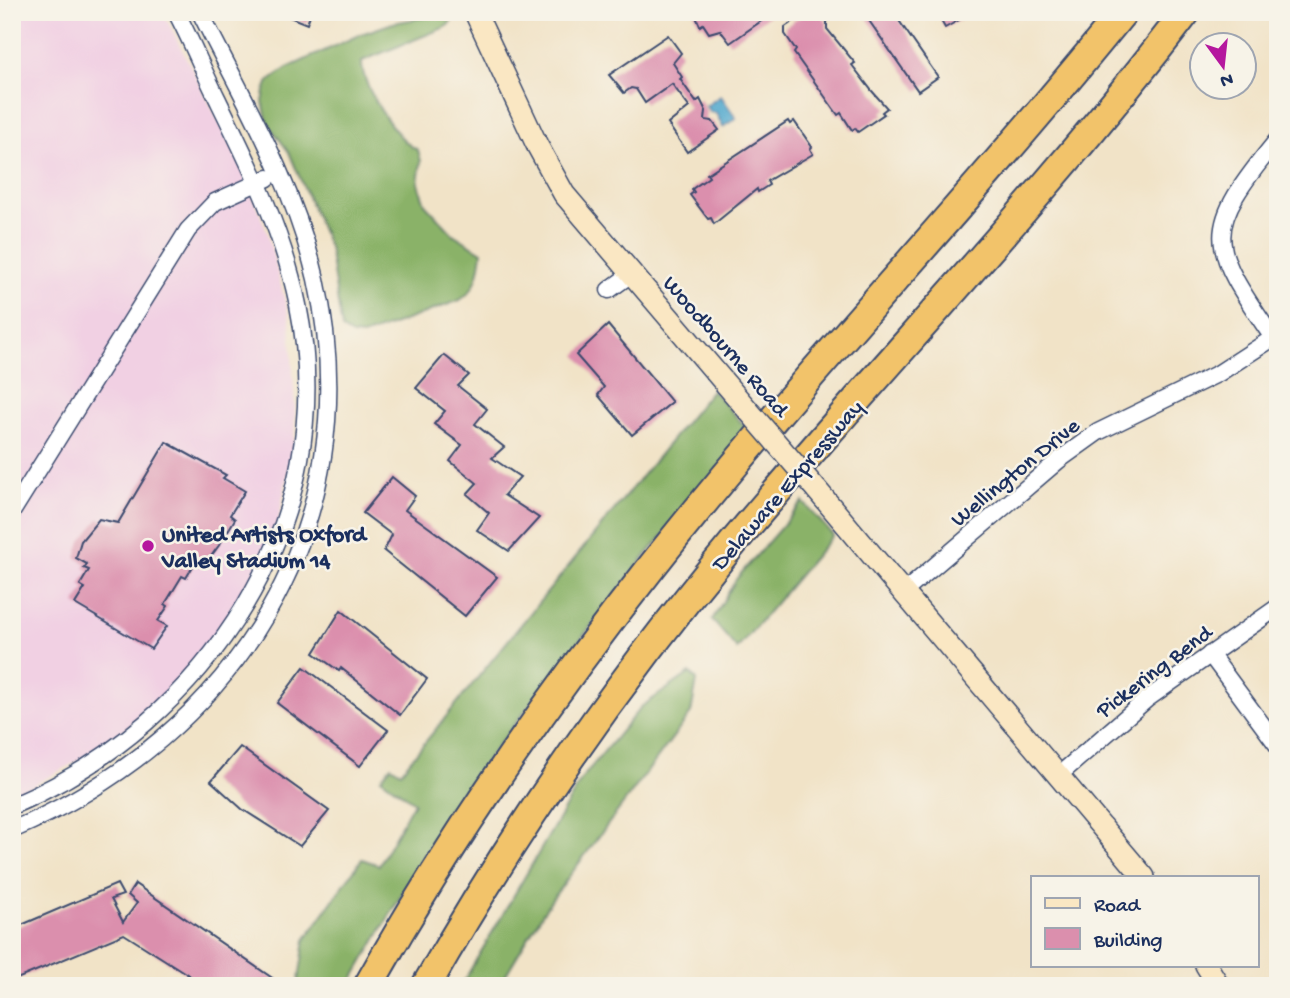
<svg xmlns="http://www.w3.org/2000/svg" width="1290" height="998" viewBox="0 0 1290 998" font-family="'Gochi Hand',sans-serif">
<style>
.built{fill:#f1d0e3}
.forest{fill:#8ab268;stroke:#527063;stroke-width:2}
.water{fill:#50a7cd;stroke:#366b96;stroke-width:2}
.building{fill:#db8fad}
.lines{fill:none;stroke-linecap:round;stroke-linejoin:round}
.minor-casing{stroke:#3b4a6e;stroke-width:19}
.secondary-casing{stroke:#3b4a6e;stroke-width:24}
.motorway-casing{stroke:#3b4a6e;stroke-width:32}
.minor{stroke:#fff;stroke-width:16}
.secondary{stroke:#fae7c3;stroke-width:21}
.motorway{stroke:#f2c36a;stroke-width:28}
.secondary-bridge-casing{stroke:#3b4a6e;stroke-width:24;stroke-linecap:butt}
.secondary-bridge{stroke:#fae7c3;stroke-width:21}
.poi-dot{fill:#b5179e;stroke:#f7f3e8;stroke-width:2.5}
.labels{text-anchor:middle;stroke-width:5;stroke-linejoin:round;paint-order:stroke}
.street-label{font-size:23px;fill:#1b2f5e;stroke:#f7f3e8}
.poi-label{font-size:23px;font-weight:bold;fill:#1b2f5e;stroke:#f7f3e8;text-anchor:start}
</style>
<rect width="100%" height="100%" fill="#f7f3e8"/>
<filter id="ink" filterUnits="userSpaceOnUse"><feTurbulence type="fractalNoise" baseFrequency=".0143" numOctaves="2"/><feDisplacementMap in="SourceGraphic" scale="14" xChannelSelector="R" yChannelSelector="G"/><feConvolveMatrix kernelMatrix="1 2 1 2 8 2 1 2 1" color-interpolation-filters="sRGB"/></filter>
<filter id="wash" filterUnits="userSpaceOnUse"><feTurbulence type="fractalNoise" baseFrequency=".00686" numOctaves="4" result="noise"/><feDisplacementMap in="SourceGraphic" scale="28" xChannelSelector="R" yChannelSelector="G"/><feGaussianBlur stdDeviation="1.57" result="paint"/><feColorMatrix in="noise" values="0 0 0 0 0 0 0 0 0 0 0 0 0 0 0 0 0 1.4 0 .05"/><feComposite in="paint" operator="in"/></filter>
<g filter="url(#wash)">
<rect width="100%" height="100%" fill="#f1e3c7"/>
<polygon class="built" points="12,12 163,12 238,160 267,232 290,320 295,408 294,441 278,523 247,590 207,648 167,694 107,745 12,797"/>
<g class="forest">
<path d="M 448,13 L 453,20 L 446,27 L 362,61 C 360,84 397,142 418,150 L 421,161 L 418,183 L 425,204 L 453,234 L 482,252 C 480,270 477,290 460,300 L 363,336 L 352,335 L 342,329 L 329,247 L 289,152 L 268,124 L 263,102 L 265,91 L 269,81 L 287,68 L 361,34 L 393,23 Z"/>
<polygon points="712,390 751,433 643,559 456,800 349,986 298,986 305,940 362,859 379,865 414,802 381,778 391,766 401,772"/>
<polygon points="803,502 833,535 737,649 712,620 737,578"/>
<polygon points="690,673 697,680 691,713 547,906 499,986 461,986 583,777 641,707"/>
</g>
<polygon class="water" points="721,96 736,118 723,127 716,113 710,112 706,106"/>
<g id="blocks">
<g class="building">
<polygon points="277,12 311,12 307,24"/>
<polygon points="694,12 774,12 730,43 720,30 709,33 703,24 700,26"/>
<polygon points="807,12 820,12 827,22 827,29 855,63 852,65 872,91 887,108 882,112 884,114 858,132 855,128 852,130 841,113 838,115 794,53 796,50 785,34 785,27"/>
<polygon points="863,12 893,12 938,77 918,91"/>
<polygon points="936,12 973,12 945,28"/>
<polygon points="668,35 681,53 673,63 682,77 680,79 696,102 700,99 706,111 705,120 712,121 719,130 687,152 668,124 689,107 672,84 645,103 636,89 631,88 624,93 609,75"/>
<polygon points="788,121 790,124 794,121 812,147 810,149 813,154 767,181 769,185 758,192 757,189 714,224 711,218 708,219 690,195 694,192 692,189 709,177 707,174"/>
<polygon points="608,325 672,402 632,435 598,395 604,387 576,355"/>
<polygon points="444,355 469,375 458,386 487,409 475,424 504,447 492,458 520,477 504,495 539,518 509,551 477,530 489,513 467,494 477,483 450,461 462,445 434,424 445,411 416,388"/>
<polygon points="166,442 226,475 223,478 245,491 230,515 235,519 220,544 203,567 195,563 186,578 182,576 165,604 168,606 158,621 167,626 151,649 75,604 85,588 80,585 89,570 84,568 87,564 76,558 81,541 99,519 118,523"/>
<polygon points="392,477 415,496 405,510 497,577 465,616 384,551 392,535 363,513"/>
<polygon points="341,610 427,679 400,715 341,668 339,671 314,653"/>
<polygon points="304,667 388,730 360,766 277,703"/>
<polygon points="240,747 329,811 300,846 242,809 211,781"/>
<polygon points="117,884 123,895 111,899 123,922 137,903 128,895 135,884 284,986 206,986 124,934 12,981 12,929"/>
</g>
</g>
</g>
<g filter="url(#ink)">
<use href="#blocks" fill-opacity="0" stroke="#3b4a6e" stroke-width="2"/>
<g class="lines">
<g class="minor-casing">
<g id="minor">
<path d="M 1278,139 C 1202,231 1207,242 1273,338 L 1278,335"/>
<polyline points="609,290 631,274"/>
<polyline points="12,512 188,230 215,202 268,178"/>
<polyline points="904,592 1059,460 1098,432 1219,373 1273,338"/>
<polyline points="1210,654 1278,746"/>
<polyline points="1059,775 1147,699 1278,607"/>
<path d="M 12,806 C 208,723 342,520 298,305 C 283,231 250,165 217,98 C 203,70 191,40 176,12"/>
<path d="M 12,830 C 236,736 371,523 316,279 C 294,184 243,98 200,12"/>
</g>
</g>
<g class="secondary-casing">
<g id="secondary">
<polyline points="475,12 537,145 564,194 747,409"/>
<polyline points="816,489 1144,877"/>
<polyline points="1206,965 1219,986"/>
</g>
</g>
<g class="motorway-casing">
<g id="motorway">
<path d="M 368,986 C 451,838 548,698 653,565 C 803,375 971,200 1123,12"/>
<path d="M 426,986 C 515,830 619,680 734,542 C 883,364 1045,197 1186,12"/>
</g>
</g>
<use href="#minor" class="minor"/>
<use href="#secondary" class="secondary"/>
<use href="#motorway" class="motorway"/>
<g class="secondary-bridge-casing">
<polyline id="secondary-bridge" points="747,409 816,489"/>
</g>
<use href="#secondary-bridge" class="secondary-bridge"/>
</g>
</g>
<circle class="poi-dot" cx="148" cy="546" r="7"/>
<g class="labels">
<g class="street-label">
<text transform="translate(727 345) rotate(49)" y="8">Woodbourne Road</text>
<text transform="translate(1014 471) rotate(-39)" y="8">Wellington Drive</text>
<text transform="translate(786 484) rotate(-49)" y="8">Delaware Expressway</text>
<text transform="translate(1153 670) rotate(-37)" y="8">Pickering Bend</text>
</g>
<g class="poi-label">
<text x="162" y="541">United Artists Oxford<tspan x="162" dy="26">Valley Stadium 14</tspan></text>
</g>
</g>
<rect width="1290" height="998" fill="none" stroke="#f7f3e8" stroke-width="42"/>
<rect x="1031" y="876" width="228" height="91" fill="#f7f3e8" stroke="#9fa5b1" stroke-width="2"/>
<rect x="1045" y="898" width="35" height="10" fill="#fae7c3" stroke="#9fa5b1" stroke-width="2"/>
<text x="1094" y="911" font-size="21" fill="#1b2f5e">Road</text>
<rect x="1045" y="928" width="35" height="21" fill="#db8fad" stroke="#9fa5b1" stroke-width="2"/>
<text x="1094" y="946" font-size="21" fill="#1b2f5e">Building</text>
<g transform="translate(1223 66) rotate(165)"><circle r="33" fill="#f7f3e8" stroke="#9fa5b1" stroke-width="2"/>
<path d="M0-5L12 26L0 18L-12 26Z" fill="#b5179e"/>
<text y="-10" font-size="19" font-weight="bold" text-anchor="middle" fill="#1b2f5e">N</text>
</g>
</svg>
